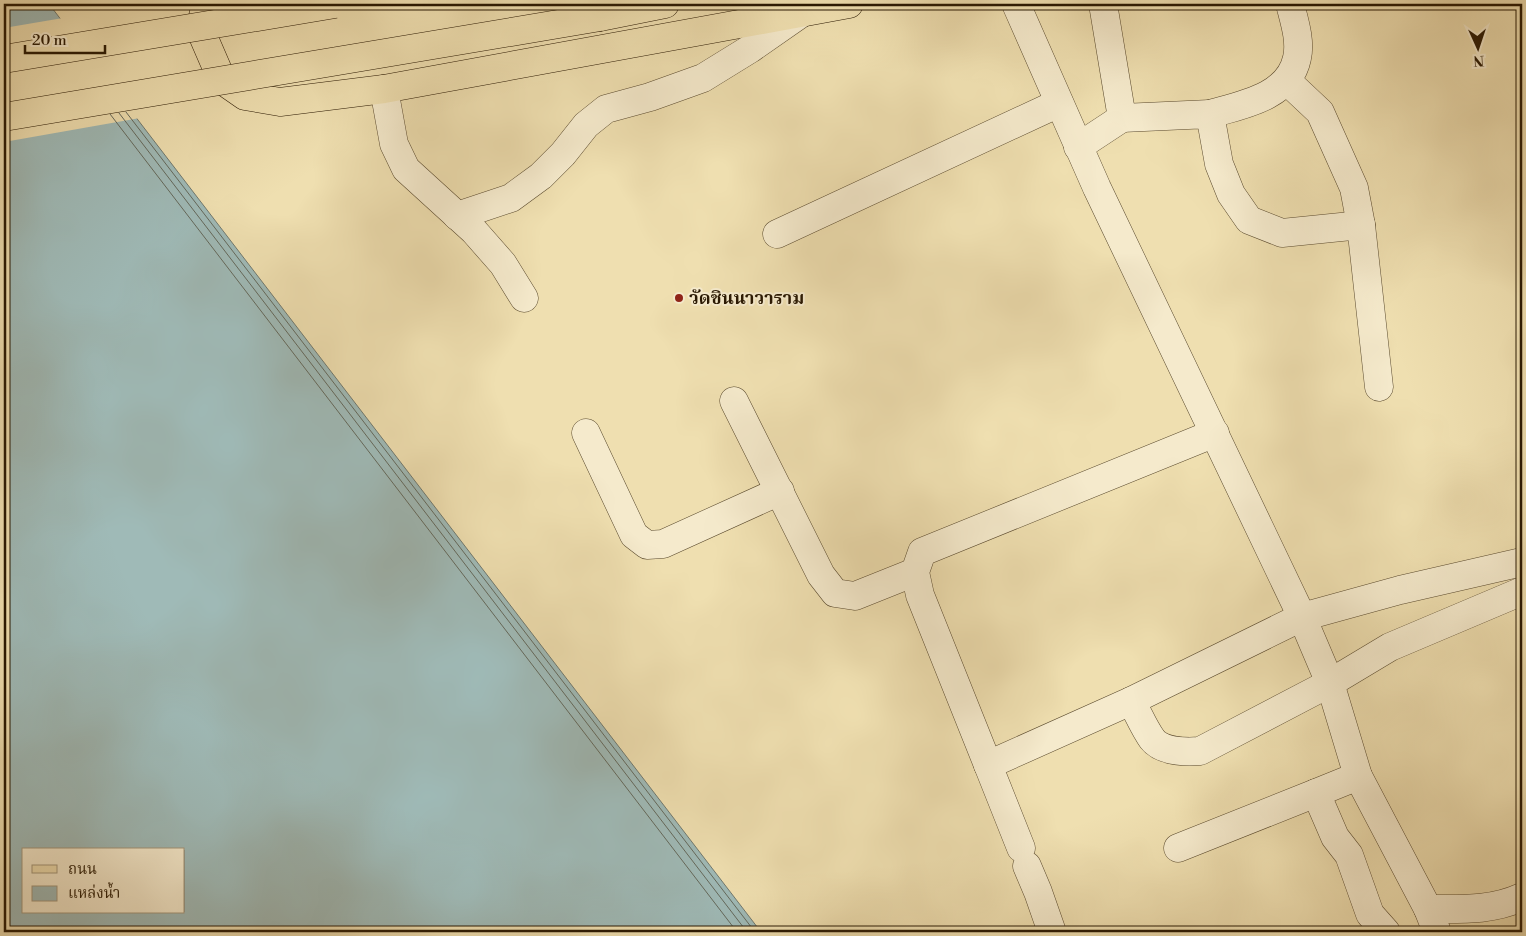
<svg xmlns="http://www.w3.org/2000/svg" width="1526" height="936" viewBox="0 0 1526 936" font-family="'Libre Bodoni','Noto Serif Thai',serif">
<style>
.water{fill:#9fbab7;stroke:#70796f;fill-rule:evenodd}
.pier{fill:#efdfb0}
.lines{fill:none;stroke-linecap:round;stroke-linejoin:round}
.shore{stroke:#64695c;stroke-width:1}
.minor-casing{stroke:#5a4a2e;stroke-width:29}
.major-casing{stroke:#291802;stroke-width:29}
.minor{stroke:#f5eacc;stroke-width:28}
.major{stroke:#efdfb0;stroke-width:28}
.major-bridge-casing{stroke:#291802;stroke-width:29;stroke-linecap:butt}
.major-bridge{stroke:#efdfb0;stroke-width:28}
.poi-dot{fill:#8f2418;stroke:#f5eacc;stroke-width:2}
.labels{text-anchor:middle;stroke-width:4;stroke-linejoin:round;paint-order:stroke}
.poi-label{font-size:18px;font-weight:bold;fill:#291802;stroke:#f5eacc;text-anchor:start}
</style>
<rect width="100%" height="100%" fill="#efdfb0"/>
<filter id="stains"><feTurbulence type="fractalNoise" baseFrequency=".004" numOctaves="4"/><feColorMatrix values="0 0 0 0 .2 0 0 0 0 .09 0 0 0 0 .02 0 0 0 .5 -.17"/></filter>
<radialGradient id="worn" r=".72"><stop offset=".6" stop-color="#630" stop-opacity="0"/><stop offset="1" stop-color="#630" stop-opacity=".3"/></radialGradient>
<path class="water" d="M 4,4 L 49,4 L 761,932 L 4,932 ZM 24,850 L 184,850 L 184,912 L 24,912 Z"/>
<polygon class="pier" points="63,18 140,118 4,142 4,28"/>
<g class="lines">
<g class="shore">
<polyline points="126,112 755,932"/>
<polyline points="119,113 747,932"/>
<polyline points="110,114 737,932"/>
</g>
<g class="minor-casing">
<g id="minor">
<polyline points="1016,4 1097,188 1302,617 1330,683 1358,776 1428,909 1437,932"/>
<polyline points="1103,4 1122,118 1210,114 1219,164 1231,194 1249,220 1282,233 1361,225 1379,387"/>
<polyline points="1287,81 1320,112 1354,188 1361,225"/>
<polyline points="384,89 394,144 406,169 474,231 503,264 524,298"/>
<path d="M 1210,114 C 1242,105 1289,97 1297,58 C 1301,41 1294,20 1290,4"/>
<polyline points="1078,147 1122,118"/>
<polyline points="457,216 511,198 541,176 563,154 586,125 606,109 650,97 703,78 750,49 803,12"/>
<polyline points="777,234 1059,103"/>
<polyline points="734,401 821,575 835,593 855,596 915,572"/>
<polyline points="586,433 634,535 647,545 663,544 780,491"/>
<path d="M 1131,701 C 1138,713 1144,728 1152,739 C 1162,752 1186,752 1200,751 L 1330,683 L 1390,647 L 1520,592"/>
<polyline points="988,765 920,595 915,572 922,552 1215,433"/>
<polyline points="1358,776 1316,793 1335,837 1349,855 1370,914 1386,932"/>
<polyline points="1021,848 988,765 1131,701 1302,617 1400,590 1522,562"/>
<polyline points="1178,848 1316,793"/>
<polyline points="1027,866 1038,892 1052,932"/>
<path d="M 1428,909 C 1462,909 1491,911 1522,897"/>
</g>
</g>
<g class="major-casing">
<g id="major">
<polyline points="206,4 200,29 222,80 245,96 280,102 384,89 849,4"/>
<polyline points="600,17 665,4"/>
</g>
</g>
<use href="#minor" class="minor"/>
<use href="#major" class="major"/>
<g class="major-bridge-casing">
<g id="major-bridge">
<polyline points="4,59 335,4"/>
<polyline points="4,117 600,17"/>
</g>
</g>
<use href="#major-bridge" class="major-bridge"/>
</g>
<circle class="poi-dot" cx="679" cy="298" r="5"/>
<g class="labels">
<g class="poi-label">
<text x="689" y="304">วัดชินนาวาราม</text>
</g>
</g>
<rect width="1526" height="936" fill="none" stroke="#efdfb0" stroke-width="20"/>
<rect x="5" y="5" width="1516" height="926" fill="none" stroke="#291802" stroke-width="2.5"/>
<rect x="10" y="10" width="1506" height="916" fill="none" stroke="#291802"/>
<rect x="22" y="848" width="162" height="65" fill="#f5eacc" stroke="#a3967b"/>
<rect x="32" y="865" width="25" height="8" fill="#efdfb0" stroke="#a3967b"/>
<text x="68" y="874" font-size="15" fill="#291802">ถนน</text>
<rect x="32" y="886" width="25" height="15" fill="#9fbab7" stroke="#a3967b"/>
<text x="68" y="898" font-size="15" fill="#291802">แหล่งน้ำ</text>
<g transform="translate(1478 48) rotate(177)" stroke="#f5eacc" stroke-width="4" paint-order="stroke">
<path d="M0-4L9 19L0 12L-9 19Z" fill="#291802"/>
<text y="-8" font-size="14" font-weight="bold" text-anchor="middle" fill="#291802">N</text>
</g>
<path d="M25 45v8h80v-8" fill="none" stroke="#291802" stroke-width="2.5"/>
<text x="32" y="45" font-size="15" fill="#291802" stroke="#f5eacc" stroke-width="4" paint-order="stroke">20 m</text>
<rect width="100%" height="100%" filter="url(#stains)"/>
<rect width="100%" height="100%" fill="url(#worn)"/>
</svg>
